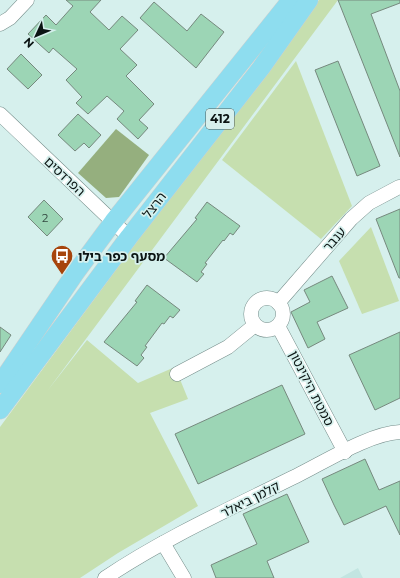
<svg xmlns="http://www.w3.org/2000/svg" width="400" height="578" viewBox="0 0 400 578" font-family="Montserrat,'Noto Sans Hebrew',sans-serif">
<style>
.built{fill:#c2e5e1}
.green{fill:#c6dfaf}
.forest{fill:#95af7e}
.building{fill:#9cd5b5;stroke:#76897e}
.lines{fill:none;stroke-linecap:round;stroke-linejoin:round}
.minor-casing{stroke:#768e8b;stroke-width:15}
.major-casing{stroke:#ced0d0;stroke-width:19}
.minor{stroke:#fff;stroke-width:14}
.major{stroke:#8eddef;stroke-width:18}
.labels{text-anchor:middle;stroke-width:3.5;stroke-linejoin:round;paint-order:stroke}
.number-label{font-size:11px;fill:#2f443c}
.shield{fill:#d6f0ed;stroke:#485654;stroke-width:1}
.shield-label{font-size:12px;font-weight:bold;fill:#0b1413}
.street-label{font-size:13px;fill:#0b1413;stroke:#d6f0ed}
.poi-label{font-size:13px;font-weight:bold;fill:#0b1413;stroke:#d6f0ed;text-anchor:start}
</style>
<rect width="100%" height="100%" fill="#d6f0ed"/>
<polygon class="built" points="358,568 363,578 340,578"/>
<g class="green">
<polygon points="319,0 338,0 48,390 87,340 138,383 175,367 188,399 150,413 198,506 118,553 80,578 0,578 0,427 132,248"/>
<polygon points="296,61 352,206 321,239 222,160"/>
<polygon points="371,227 399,301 362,314 339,261"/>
</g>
<polygon class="forest" points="116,129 149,155 119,197 106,198 78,173"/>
<g class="building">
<polygon points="66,0 101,0 90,12 109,30 122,16 138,30 120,49 137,65 126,76 154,104 139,120 148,128 138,139 117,119 124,111 107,96 88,114 76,103 82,97 66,80 77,69 53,48 49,53 28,34 46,15 56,25 73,6"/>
<polygon points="338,0 400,0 400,3 371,14 400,91 400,157"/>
<polygon points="154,2 187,31 201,14 224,32 196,68 140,18"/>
<polygon points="21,54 42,75 28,89 7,69"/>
<polygon points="338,61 380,166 357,176 315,70"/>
<polygon points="78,114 101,135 89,148 84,143 75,151 58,135"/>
<polygon points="44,200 63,219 47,236 28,217"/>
<polygon points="207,202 240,226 233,235 230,233 224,241 223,240 205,263 207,264 201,272 204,274 197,282 164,258 197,219 195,218"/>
<polygon points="400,209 400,278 399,278 376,219"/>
<polygon points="332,276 348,308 317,322 325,339 308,348 291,312 310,302 304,290"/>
<polygon points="147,285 180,310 173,318 170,316 164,324 162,323 145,346 147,347 141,355 144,358 137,366 104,342 137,302 135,301"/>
<polygon points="0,327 11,335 0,352"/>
<polygon points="400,332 400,398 375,410 349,355"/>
<polygon points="282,385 305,434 198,484 175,434"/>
<polygon points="365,459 379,490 400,481 400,535 386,506 344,525 334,505 322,479"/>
<polygon points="287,494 309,542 267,561 274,578 216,578 211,565 257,544 243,514"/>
</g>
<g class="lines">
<g class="minor-casing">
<g id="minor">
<polyline points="0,24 10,18 27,0"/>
<polyline points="0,114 129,237"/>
<circle cx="267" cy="314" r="16"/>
<polyline points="278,303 351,219 369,203 399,187"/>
<polyline points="278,326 345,452"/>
<polyline points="177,374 228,347 255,325"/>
<polyline points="163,543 184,578"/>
<path d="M 105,578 C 166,537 234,507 300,474 C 326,461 371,433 400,432"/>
</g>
</g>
<g class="major-casing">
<g id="major">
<polyline points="0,384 76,272 113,222 291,0"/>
<polyline points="0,410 129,237 261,68 309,0"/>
</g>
</g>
<use href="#minor" class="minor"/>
<use href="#major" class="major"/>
</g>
<defs>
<g id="bus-pin" transform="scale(1.15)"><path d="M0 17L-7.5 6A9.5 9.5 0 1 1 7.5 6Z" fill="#a7440b" stroke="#d6f0ed"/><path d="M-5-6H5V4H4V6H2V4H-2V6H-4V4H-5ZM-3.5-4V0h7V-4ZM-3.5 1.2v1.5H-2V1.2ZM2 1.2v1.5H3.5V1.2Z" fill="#fff"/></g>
</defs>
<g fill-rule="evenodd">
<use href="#bus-pin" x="62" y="256"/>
</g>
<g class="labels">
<g class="number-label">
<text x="45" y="222">2</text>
</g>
<rect class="shield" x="206" y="109" width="28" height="20" rx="3"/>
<g class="shield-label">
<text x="220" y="123">412</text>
</g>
<g class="street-label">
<text transform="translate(65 176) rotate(43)" y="5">הפרדסים</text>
<text transform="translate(154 205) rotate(-52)" y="5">הרצל</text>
<text transform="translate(334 239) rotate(-49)" y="5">ענבר</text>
<text transform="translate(312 388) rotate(63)" y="5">סמטת היקינטון</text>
<text transform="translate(250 499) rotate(-27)" y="5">קלמן ביאלר</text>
</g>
<g class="poi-label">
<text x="78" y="261">מסעף כפר בילו</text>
</g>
</g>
<g transform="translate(36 36) rotate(226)" stroke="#d6f0ed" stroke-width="3" paint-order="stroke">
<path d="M0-3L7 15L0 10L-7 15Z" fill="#0b1413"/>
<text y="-6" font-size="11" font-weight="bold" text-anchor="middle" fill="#0b1413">N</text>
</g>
</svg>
